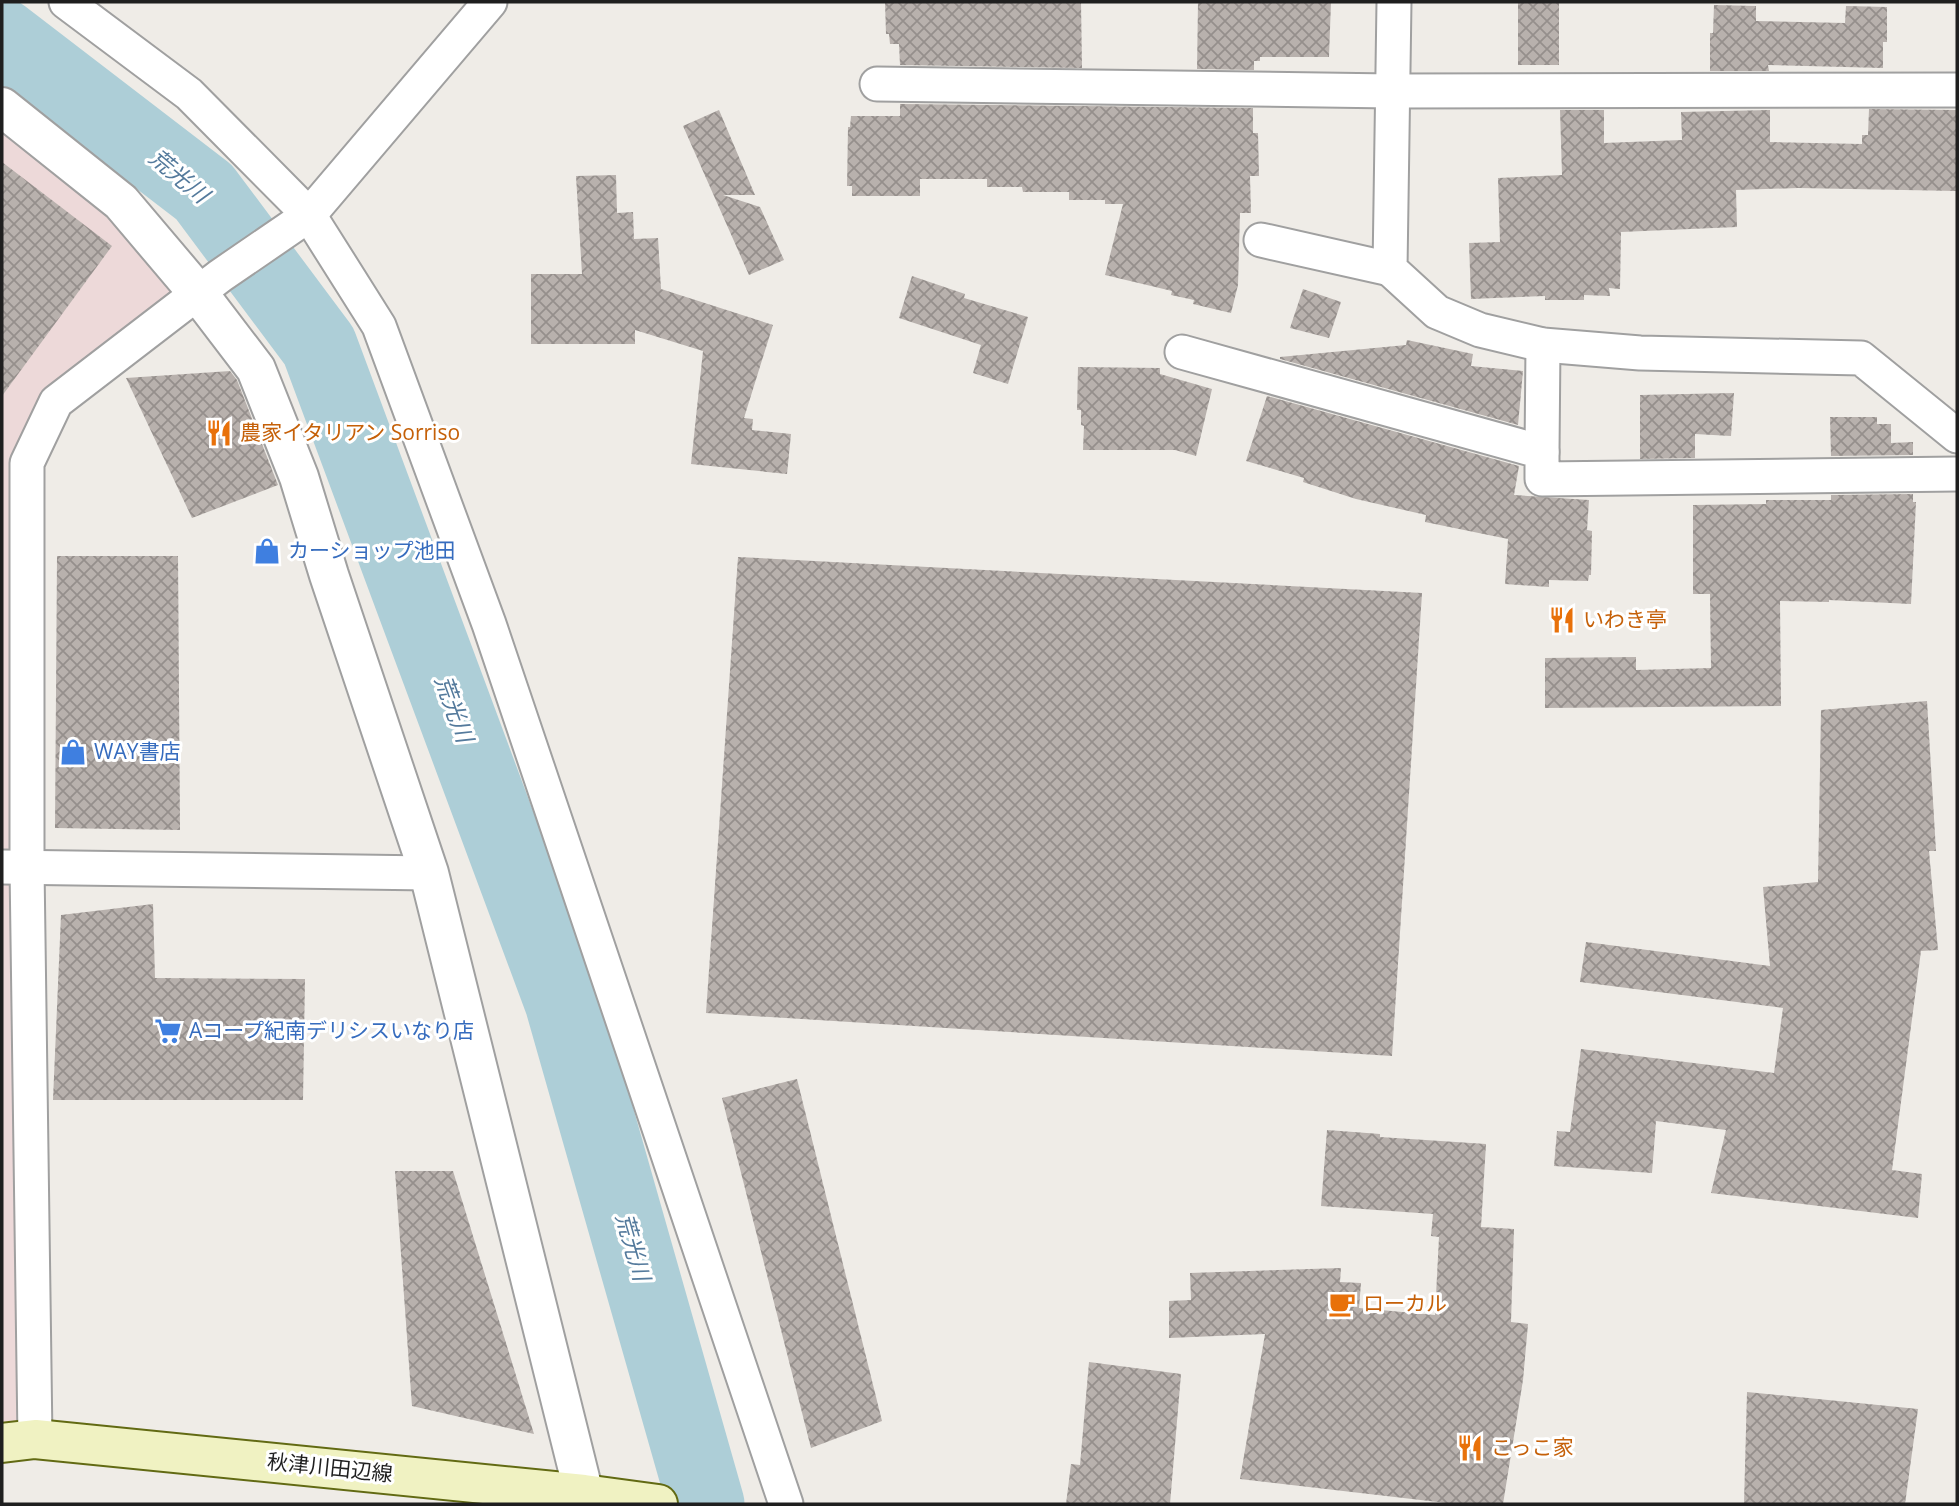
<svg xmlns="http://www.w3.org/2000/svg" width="1959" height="1506" viewBox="0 0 1959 1506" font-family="'Open Sans','Noto Sans JP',sans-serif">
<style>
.commercial{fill:#edd9d9}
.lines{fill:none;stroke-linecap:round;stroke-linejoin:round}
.river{stroke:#adced7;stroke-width:77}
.building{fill:url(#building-cross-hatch)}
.minor-casing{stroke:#a0a0a0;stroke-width:37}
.tertiary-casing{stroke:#a0a0a0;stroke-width:42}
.secondary-casing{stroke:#626a13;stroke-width:42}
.minor{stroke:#fff;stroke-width:33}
.tertiary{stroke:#fff;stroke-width:38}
.secondary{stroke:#f0f2c2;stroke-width:38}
.labels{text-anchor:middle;stroke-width:6;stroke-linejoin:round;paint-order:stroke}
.food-label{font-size:21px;fill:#c56008;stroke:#fff;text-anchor:start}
.shop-label{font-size:21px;fill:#366cbe;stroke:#fff;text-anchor:start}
.street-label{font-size:21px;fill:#1f1f1f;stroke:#fff}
.water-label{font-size:23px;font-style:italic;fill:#547a9c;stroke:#fff}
</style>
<defs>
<pattern id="building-cross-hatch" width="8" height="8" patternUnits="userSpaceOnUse" patternTransform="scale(1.75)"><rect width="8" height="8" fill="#b8b1ad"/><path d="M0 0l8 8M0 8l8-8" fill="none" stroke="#958f8c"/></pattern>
</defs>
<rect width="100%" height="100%" fill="#efece7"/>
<polygon class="commercial" points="2,107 198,293 56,402 27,463 35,1439 2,1443"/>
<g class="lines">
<polyline class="river" points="2,37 204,192 319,346 563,1002 706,1504"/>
</g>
<g class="building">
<polygon points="885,2 1081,2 1082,68 900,65 899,44 890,44 889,34 886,34"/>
<polygon points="1198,2 1331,2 1329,57 1260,57 1260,61 1254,61 1254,70 1197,69"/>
<rect x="1518" y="2" width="41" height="63"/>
<polygon points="1714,5 1756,6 1756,21 1845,23 1846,6 1887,7 1887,42 1883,42 1883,68 1768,65 1769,71 1710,71 1710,33 1713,33"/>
<polygon points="900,104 1253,108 1253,133 1258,133 1259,176 1250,176 1251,213 1240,213 1238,285 1231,313 1193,304 1194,300 1171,295 1172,291 1105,275 1123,204 1105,204 1105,200 1069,200 1069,192 1023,192 1022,187 987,187 987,179 920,179 920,196 852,196 852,186 847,186 848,127 850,127 851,116 900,116"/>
<polygon points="1869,109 1957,110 1957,191 1798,188 1736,190 1737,227 1621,232 1620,289 1609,288 1610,296 1584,295 1584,300 1545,300 1545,296 1471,299 1469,243 1500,242 1498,178 1562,175 1560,110 1604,110 1604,143 1682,140 1681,112 1770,110 1770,142 1862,144 1862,135 1868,135"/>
<polygon points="719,110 755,195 723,195 760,207 784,260 749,275 683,126"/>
<polygon points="2,162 112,246 2,396"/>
<polygon points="616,175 617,213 633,212 634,239 658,238 661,289 773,325 744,418 753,419 752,430 791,434 787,474 691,464 703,351 635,330 635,344 531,344 531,274 582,274 576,176"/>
<polygon points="912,276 965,294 964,298 1028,317 1008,384 973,373 981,345 899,318"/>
<polygon points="1303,289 1341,302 1329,338 1290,328"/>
<polygon points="1407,340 1473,354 1471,366 1523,371 1518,425 1280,359 1280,357 1406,345"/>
<polygon points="1078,367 1160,368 1160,374 1212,389 1196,456 1175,450 1083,450 1084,426 1081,425 1081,410 1077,410"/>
<polygon points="230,371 237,380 278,485 192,518 126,378"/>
<polygon points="1734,393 1731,436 1695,434 1695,458 1640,459 1640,395"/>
<polygon points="1267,396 1519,466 1514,495 1589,500 1587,530 1592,531 1591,575 1589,575 1588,581 1549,580 1549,587 1505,584 1508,539 1425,522 1426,515 1356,499 1303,482 1304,478 1246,461"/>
<polygon points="1830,417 1877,417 1877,424 1891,424 1891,443 1913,442 1913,455 1831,456"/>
<polygon points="1913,494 1913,502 1916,502 1911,604 1829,600 1829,602 1780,601 1781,706 1545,708 1545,658 1636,657 1636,670 1711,668 1710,594 1693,594 1693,505 1766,504 1766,500 1831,500 1831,495"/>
<polygon points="57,556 178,556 180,830 55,828"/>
<polygon points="738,557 1422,593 1392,1056 706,1013"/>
<polygon points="1927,701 1936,851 1929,851 1938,950 1921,951 1892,1170 1922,1174 1918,1218 1711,1193 1726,1130 1656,1121 1652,1173 1554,1166 1557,1131 1570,1132 1581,1049 1774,1073 1783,1008 1580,982 1586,942 1770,966 1763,887 1818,882 1821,710"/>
<polygon points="153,904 155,978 305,979 303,1100 53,1100 61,915"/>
<polygon points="797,1079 882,1421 811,1448 722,1098"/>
<polygon points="1327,1130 1380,1134 1380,1137 1486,1144 1481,1227 1514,1229 1511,1322 1528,1324 1523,1380 1503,1504 1455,1504 1240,1479 1265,1334 1169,1338 1169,1301 1191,1300 1190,1273 1341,1268 1340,1282 1361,1283 1359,1308 1435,1315 1439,1237 1431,1236 1433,1214 1321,1206"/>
<polygon points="395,1171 453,1171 534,1434 412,1406"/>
<polygon points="1089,1362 1181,1374 1170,1504 1066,1504 1071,1464 1080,1465"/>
<polygon points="1747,1392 1918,1409 1905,1504 1744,1504"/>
</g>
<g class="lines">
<g class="minor-casing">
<g id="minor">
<polyline points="66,2 189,94 309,215 379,326 489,624 786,1504"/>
<polyline points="1394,2 1390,269 1437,312 1480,330 1543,345 1640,353 1861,358 1957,436"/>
<polyline points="877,84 1392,91 1957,90"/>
<polyline points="1261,240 1390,269"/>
<polyline points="1182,352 1542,452 1542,479 1957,474"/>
<polyline points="1542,452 1543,345"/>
<polyline points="2,867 429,873"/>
<polyline points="35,1439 27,867 27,463 56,402 220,276 309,215 490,2"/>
</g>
</g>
<g class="tertiary-casing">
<polyline id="tertiary" points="2,107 121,202 198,293 256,369 299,477 329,575 429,873 584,1494"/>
</g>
<g class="secondary-casing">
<polyline id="secondary" points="2,1443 35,1439 584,1494 658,1504"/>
</g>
<use href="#minor" class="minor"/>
<use href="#tertiary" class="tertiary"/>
<use href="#secondary" class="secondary"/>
</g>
<defs>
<g id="restaurant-bare" transform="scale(2.1)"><path d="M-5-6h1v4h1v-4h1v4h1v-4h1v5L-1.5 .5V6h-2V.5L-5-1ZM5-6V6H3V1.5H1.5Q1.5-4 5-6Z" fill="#e8710a" stroke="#fff" stroke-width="2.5" paint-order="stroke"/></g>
<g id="shop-bare" transform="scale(2.1)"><path d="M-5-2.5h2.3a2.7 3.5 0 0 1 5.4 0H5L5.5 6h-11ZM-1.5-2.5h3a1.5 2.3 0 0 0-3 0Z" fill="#3f7fe0" stroke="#fff" stroke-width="2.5" paint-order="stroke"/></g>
<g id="supermarket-bare" transform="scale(2.1)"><path d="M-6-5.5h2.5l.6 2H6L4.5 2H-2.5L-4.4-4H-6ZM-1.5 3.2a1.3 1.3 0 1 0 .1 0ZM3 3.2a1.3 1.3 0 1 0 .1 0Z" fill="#3f7fe0" stroke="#fff" stroke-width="2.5" paint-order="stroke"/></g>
<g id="cafe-bare" transform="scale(2.1)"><path d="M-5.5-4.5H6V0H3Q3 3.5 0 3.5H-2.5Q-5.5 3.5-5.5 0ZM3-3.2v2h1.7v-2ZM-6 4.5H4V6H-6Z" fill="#e8710a" stroke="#fff" stroke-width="2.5" paint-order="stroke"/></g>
</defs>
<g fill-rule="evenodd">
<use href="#restaurant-bare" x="219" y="433"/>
<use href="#shop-bare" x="267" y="551"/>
<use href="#restaurant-bare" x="1562" y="620"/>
<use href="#shop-bare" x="73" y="752"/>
<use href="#supermarket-bare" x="168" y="1031"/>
<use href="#cafe-bare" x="1342" y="1304"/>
<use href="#restaurant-bare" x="1470" y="1448"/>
</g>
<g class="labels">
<g class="food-label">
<text x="240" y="440">農家イタリアン Sorriso</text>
<text x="1583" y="627">いわき亭</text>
<text x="1363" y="1311">ローカル</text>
<text x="1491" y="1455">こっこ家</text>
</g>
<g class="shop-label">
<text x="288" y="558">カーショップ池田</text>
<text x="94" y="759">WAY書店</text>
<text x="189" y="1038">Aコープ紀南デリシスいなり店</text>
</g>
<g class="street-label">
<text transform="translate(330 1468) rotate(6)" y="7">秋津川田辺線</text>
</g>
<g class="water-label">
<text transform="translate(179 176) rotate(40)" y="8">荒光川</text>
<text transform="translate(454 709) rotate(70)" y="8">荒光川</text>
<text transform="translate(633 1247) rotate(74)" y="8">荒光川</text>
</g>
</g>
<rect width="1959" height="1506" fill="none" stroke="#1f1f1f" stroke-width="7"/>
</svg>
